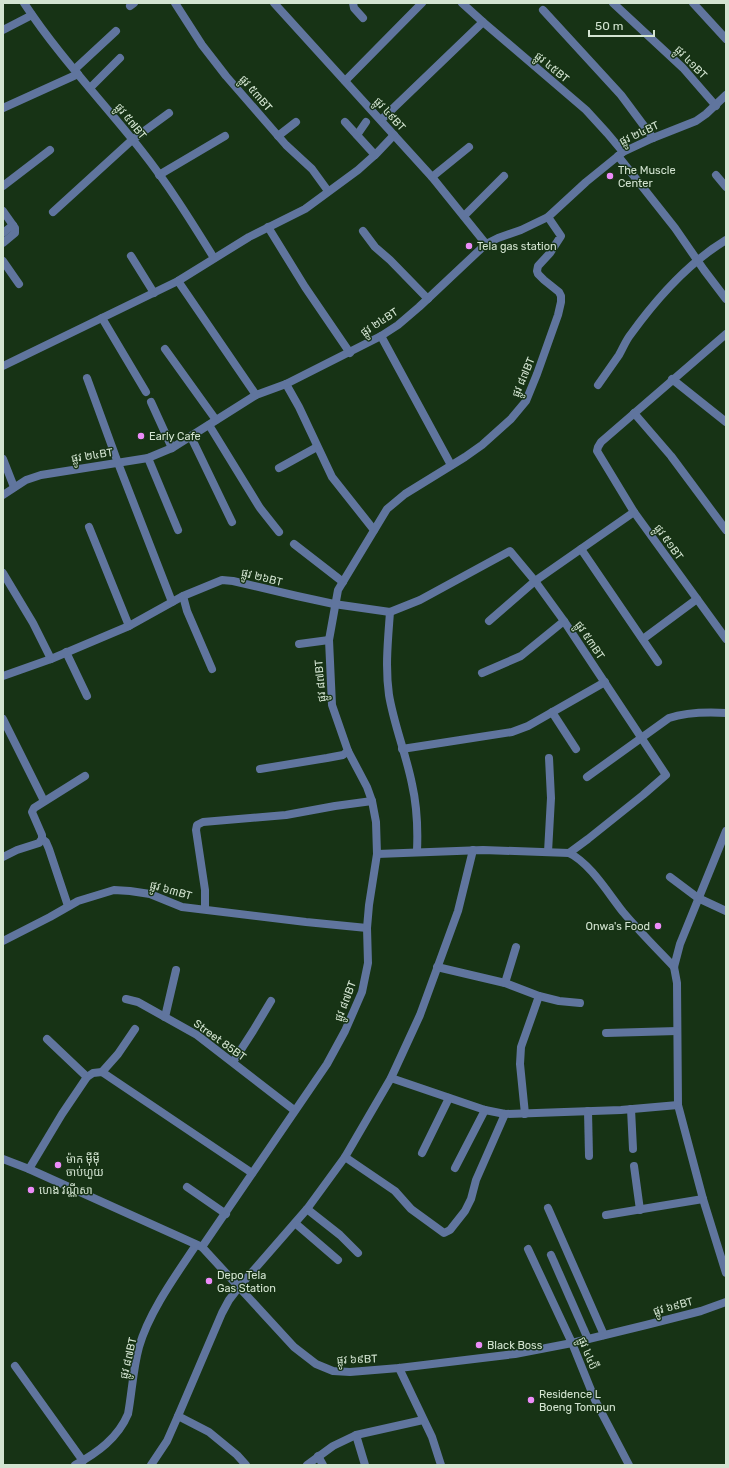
<svg xmlns="http://www.w3.org/2000/svg" width="729" height="1468" viewBox="0 0 729 1468" font-family="Rubik,'Noto Sans Khmer',sans-serif">
<style>
.lines{fill:none;stroke-linecap:round;stroke-linejoin:round}
.minor{stroke:#60759e;stroke-width:8}
.tertiary{stroke:#60759e;stroke-width:8}
.poi-dot{fill:#ed8cf9;stroke:#173315;stroke-width:1.5}
.labels{text-anchor:middle;stroke-width:3;stroke-linejoin:round;paint-order:stroke}
.street-label{font-size:11px;fill:#d3e4d1;stroke:#173315}
.poi-label{font-size:11px;fill:#d3e4d1;stroke:#173315;text-anchor:start}
</style>
<rect width="100%" height="100%" fill="#173315"/>
<g class="lines">
<g class="minor">
<path d="M 24,3 C 58,55 102,101 141,150 C 168,184 191,221 214,258"/>
<polyline points="175,3 202,45 226,76 286,145 312,169 328,191"/>
<polyline points="274,3 432,177 486,244"/>
<polyline points="353,3 354,8 363,18"/>
<polyline points="613,3 683,68 716,106"/>
<polyline points="693,3 726,39"/>
<polyline points="130,6 134,3"/>
<polyline points="543,10 621,95 653,138"/>
<polyline points="3,30 32,15"/>
<polyline points="75,69 116,31"/>
<polyline points="345,81 422,3"/>
<polyline points="90,88 120,58"/>
<polyline points="3,108 78,74"/>
<polyline points="381,120 483,22"/>
<polyline points="345,122 375,155"/>
<polyline points="357,135 366,122"/>
<polyline points="278,136 296,122"/>
<polyline points="618,156 675,228 704,270 726,299"/>
<polyline points="159,175 225,136"/>
<polyline points="716,175 726,187"/>
<polyline points="432,177 469,147"/>
<polyline points="3,186 50,150"/>
<polyline points="3,211 15,228 15,233 3,243"/>
<polyline points="53,212 132,140 169,113"/>
<polyline points="464,216 504,176"/>
<polyline points="268,227 305,287 350,353"/>
<polyline points="363,231 375,247 390,260 428,299"/>
<polyline points="3,233 13,225"/>
<polyline points="131,256 154,293"/>
<polyline points="3,261 19,284"/>
<polyline points="178,281 256,395"/>
<polyline points="102,318 146,392"/>
<polyline points="726,334 601,442 598,447 597,451 634,512 726,639"/>
<polyline points="381,336 451,465"/>
<polyline points="165,349 216,420"/>
<polyline points="3,366 178,281 249,237 305,209 358,170 377,153 394,135"/>
<polyline points="87,378 118,463 172,602"/>
<polyline points="672,379 726,422"/>
<polyline points="286,384 299,407 332,477 374,530"/>
<path d="M 598,385 C 605,375 612,365 619,355 C 623,348 626,340 631,334 C 657,298 688,263 726,240"/>
<polyline points="151,402 172,448"/>
<polyline points="634,413 671,456 726,530"/>
<polyline points="209,425 260,508 279,532"/>
<polyline points="191,437 232,522"/>
<polyline points="148,458 178,530"/>
<polyline points="3,459 14,487"/>
<polyline points="279,468 317,447"/>
<polyline points="89,527 129,626"/>
<polyline points="294,544 343,582"/>
<polyline points="581,549 658,662"/>
<polyline points="3,573 33,623 51,659"/>
<polyline points="183,596 187,611 212,669"/>
<path d="M 390,612 C 388,640 385,667 389,695 C 394,725 406,754 412,784 C 417,806 418,828 417,851"/>
<polyline points="489,621 535,581 634,512"/>
<polyline points="643,639 697,599"/>
<polyline points="299,644 329,640"/>
<polyline points="66,652 87,696"/>
<polyline points="482,673 521,656 564,621"/>
<polyline points="3,676 51,659 129,626 183,596 222,580 233,581 297,596 334,604 390,612 420,600 510,551 535,581 564,621 666,775 643,795 588,839 569,853"/>
<polyline points="552,712 576,749"/>
<polyline points="3,719 44,801"/>
<polyline points="402,749 512,732 528,726 605,682"/>
<polyline points="260,769 327,758 343,755 348,751"/>
<path d="M 587,777 L 669,718 C 687,712 707,712 726,713"/>
<polyline points="726,831 680,944 674,967 677,983 678,1105 703,1199 726,1273"/>
<polyline points="42,839 46,842 49,849 68,906"/>
<polyline points="548,852 551,798 549,758"/>
<path d="M 377,854 L 483,850 L 569,853 C 590,863 608,893 623,912 C 639,931 657,949 674,967"/>
<polyline points="3,857 17,850 39,843 42,839 42,835 32,812 34,808 85,776"/>
<polyline points="670,877 698,898 726,911"/>
<polyline points="205,909 205,890 196,830 197,825 203,822 286,815 335,806 372,801"/>
<polyline points="3,941 50,917 78,901 114,890 130,891 150,894 182,907 306,922 367,928"/>
<polyline points="437,967 505,983 539,996 559,1001 580,1003"/>
<polyline points="505,983 516,947"/>
<polyline points="126,999 138,1002 197,1035 294,1110"/>
<polyline points="165,1017 176,970"/>
<polyline points="606,1033 677,1031"/>
<polyline points="47,1039 87,1077"/>
<polyline points="233,1062 253,1031 271,1001"/>
<polyline points="102,1072 118,1054 135,1029"/>
<polyline points="391,1078 485,1110 505,1114 621,1110 678,1105"/>
<polyline points="631,1109 633,1149"/>
<polyline points="588,1111 589,1156"/>
<polyline points="525,1114 520,1064 521,1047 539,996"/>
<polyline points="422,1153 449,1098"/>
<polyline points="345,1157 395,1191 411,1209 444,1233 450,1230 465,1211 471,1199 476,1180 505,1114"/>
<polyline points="634,1166 640,1210"/>
<polyline points="455,1168 485,1110"/>
<polyline points="29,1169 62,1114 87,1077 93,1073 102,1072 252,1173"/>
<polyline points="187,1187 226,1214"/>
<polyline points="548,1208 604,1335"/>
<polyline points="307,1209 340,1235 358,1253"/>
<polyline points="606,1215 703,1199"/>
<polyline points="295,1223 338,1260"/>
<polyline points="202,1247 327,1064 345,1031 362,992 368,963 367,928 369,905 377,854 376,822 372,801 367,787 348,751 332,705 329,640 338,590 387,509 405,494 465,457 482,445 511,419 526,401 537,374 558,315 561,302 561,296 559,292 544,280 538,274 537,271 538,266 550,253 561,236 548,217"/>
<polyline points="528,1249 572,1343 595,1400 629,1465"/>
<polyline points="551,1255 588,1339"/>
<polyline points="239,1287 307,1209 345,1157 391,1078 420,1015 458,911 473,850"/>
<polyline points="15,1366 83,1461"/>
<polyline points="399,1368 432,1437 441,1465"/>
<polyline points="178,1416 209,1432 237,1455 246,1465"/>
<polyline points="356,1435 365,1465"/>
<polyline points="318,1456 323,1465"/>
<path d="M 75,1465 C 97,1453 118,1438 128,1414 C 132,1392 133,1369 139,1347 C 149,1312 176,1275 196,1245"/>
<polyline points="307,1465 333,1446 356,1435 423,1420"/>
</g>
<g class="tertiary">
<polyline points="462,3 483,22 586,110 607,133 623,152"/>
<polyline points="3,495 26,480 41,475 148,458 172,448 256,395 286,384 381,336 398,325 419,307 486,244 498,238 521,230 548,217 586,182 623,152 653,138 696,121 706,114 726,95"/>
<polyline points="3,1159 29,1169 202,1247 294,1347 316,1364 333,1371 350,1372 399,1368 515,1354 572,1343 646,1325 701,1311 726,1302"/>
<polyline points="151,1465 167,1441 178,1416 222,1313 229,1300 239,1287"/>
</g>
</g>
<g class="poi-dot">
<circle cx="610" cy="176" r="4"/>
<circle cx="469" cy="246" r="4"/>
<circle cx="141" cy="436" r="4"/>
<circle cx="658" cy="926" r="4"/>
<circle cx="58" cy="1165" r="4"/>
<circle cx="31" cy="1190" r="4"/>
<circle cx="209" cy="1281" r="4"/>
<circle cx="479" cy="1345" r="4"/>
<circle cx="531" cy="1400" r="4"/>
</g>
<g class="labels">
<g class="street-label">
<text transform="translate(691 62) rotate(46)" y="4">ផ្លូវ ៤១BT</text>
<text transform="translate(552 67) rotate(40)" y="4">ផ្លូវ ៤៥BT</text>
<text transform="translate(256 93) rotate(49)" y="4">ផ្លូវ ៥៣BT</text>
<text transform="translate(390 114) rotate(48)" y="4">ផ្លូវ ៤៩BT</text>
<text transform="translate(131 121) rotate(51)" y="4">ផ្លូវ ៥៧BT</text>
<text transform="translate(639 133) rotate(-25)" y="4">ផ្លូវ ២៤BT</text>
<text transform="translate(379 322) rotate(-33)" y="4">ផ្លូវ ២៤BT</text>
<text transform="translate(523 377) rotate(-67)" y="4">ផ្លូវ ៨៧BT</text>
<text transform="translate(92 455) rotate(-9)" y="4">ផ្លូវ ២៤BT</text>
<text transform="translate(669 542) rotate(54)" y="4">ផ្លូវ ៥១BT</text>
<text transform="translate(262 577) rotate(14)" y="4">ផ្លូវ ២៦BT</text>
<text transform="translate(590 640) rotate(56)" y="4">ផ្លូវ ៥៣BT</text>
<text transform="translate(320 681) rotate(-95)" y="4">ផ្លូវ ៨៧BT</text>
<text transform="translate(171 890) rotate(16)" y="4">ផ្លូវ ៦៣BT</text>
<text transform="translate(345 1001) rotate(-69)" y="4">ផ្លូវ ៨៧BT</text>
<text transform="translate(220 1040) rotate(36)" y="4">Street 85BT</text>
<text transform="translate(673 1306) rotate(-15)" y="4">ផ្លូវ ៦៩BT</text>
<text transform="translate(588 1353) rotate(68)" y="4">ផ្លូវ ៤៤ប៊ី</text>
<text transform="translate(128 1358) rotate(-77)" y="4">ផ្លូវ ៨៧BT</text>
<text transform="translate(357 1359) rotate(-2)" y="4">ផ្លូវ ៦៩BT</text>
</g>
<g class="poi-label">
<text x="618" y="174">The Muscle<tspan x="618" dy="13">Center</tspan></text>
<text x="477" y="250">Tela gas station</text>
<text x="149" y="440">Early Cafe</text>
<text x="650" y="930" text-anchor="end">Onwa's Food</text>
<text x="66" y="1163">ម៉ាក ម៉ីម៉ី<tspan x="66" dy="13">ចាប់ហួយ</tspan></text>
<text x="39" y="1194">ហេង វណ្ណីសា</text>
<text x="217" y="1279">Depo Tela<tspan x="217" dy="13">Gas Station</tspan></text>
<text x="487" y="1349">Black Boss</text>
<text x="539" y="1398">Residence L<tspan x="539" dy="13">Boeng Tompun</tspan></text>
</g>
</g>
<rect width="729" height="1468" fill="none" stroke="#d3e4d1" stroke-width="8"/>
<path d="M589 30v6h65v-6" fill="none" stroke="#d3e4d1" stroke-width="2"/>
<text x="595" y="30" font-size="12" fill="#d3e4d1" stroke="#173315" stroke-width="3" paint-order="stroke">50 m</text>
</svg>
